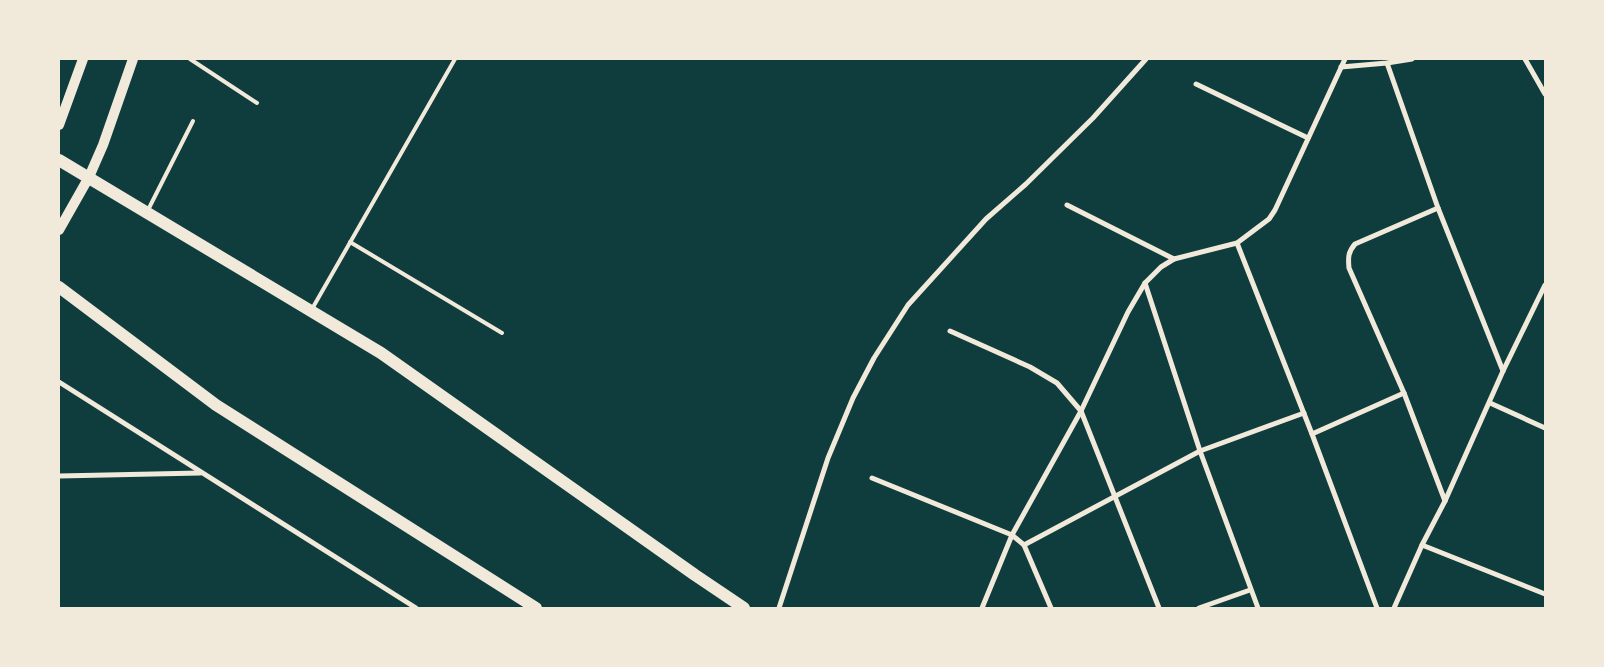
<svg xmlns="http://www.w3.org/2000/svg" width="1604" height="667" viewBox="0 0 1604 667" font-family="'Noto Sans',sans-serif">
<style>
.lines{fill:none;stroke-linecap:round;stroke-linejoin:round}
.service{stroke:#f1e9da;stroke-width:4}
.minor{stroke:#f1e9da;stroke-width:5}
.secondary{stroke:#f1e9da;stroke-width:10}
.primary{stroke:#f1e9da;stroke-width:12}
</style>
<rect width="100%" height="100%" fill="#0f3d3e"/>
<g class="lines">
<g class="service">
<polyline points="190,59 257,103"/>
<polyline points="148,210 193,121"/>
<polyline points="350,242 502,333"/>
<polyline points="312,309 455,59"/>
</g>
<g class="minor">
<polyline points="1525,59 1545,94"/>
<polyline points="1387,63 1438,208 1503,371"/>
<polyline points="1341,67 1387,63 1412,59"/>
<polyline points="1196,84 1308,138"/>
<polyline points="1067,205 1174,259"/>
<path d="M 1438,208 L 1355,244 C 1348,252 1348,258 1349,268 L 1404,393 L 1445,501"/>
<polyline points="1237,243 1312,434 1377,608"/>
<polyline points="1145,283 1200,451 1258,608"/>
<polyline points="950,331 1030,367 1057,383 1081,411 1159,608"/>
<polyline points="59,382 416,608"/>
<polyline points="1490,403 1545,428"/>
<polyline points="1312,434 1404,393"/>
<polyline points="59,476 200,473"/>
<polyline points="872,478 1012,535 1024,545 1051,608"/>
<polyline points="1024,545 1200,451 1304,413"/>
<polyline points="1422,545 1545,594"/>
<polyline points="779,608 828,458 853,398 874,358 908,305 986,219 1026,184 1093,118 1146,59"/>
<polyline points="982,608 1012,535 1081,411 1128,312 1145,283 1161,267 1174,259 1237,243 1269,219 1275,210 1345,59"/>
<polyline points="1199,608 1250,590"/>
<polyline points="1394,608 1422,545 1445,501 1503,371 1545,285"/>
</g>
<g class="secondary">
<polyline points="59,125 83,59"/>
<polyline points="59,230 89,177 103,145 133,59"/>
</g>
<g class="primary">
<polyline points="59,160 381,353 695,575 744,608"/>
<polyline points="59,287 216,405 536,608"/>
</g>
</g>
<rect width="1604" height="667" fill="none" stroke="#f1e9da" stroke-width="120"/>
</svg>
